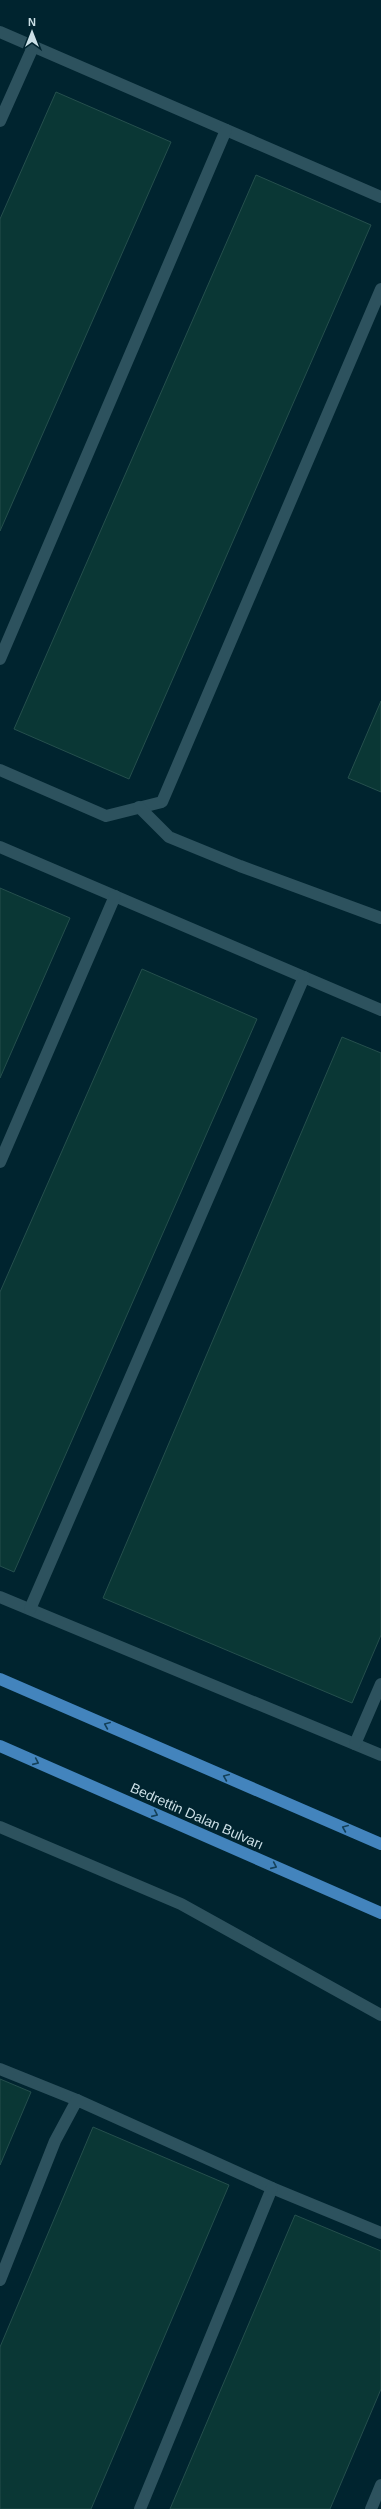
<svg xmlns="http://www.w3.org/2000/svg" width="381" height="2509" viewBox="0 0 381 2509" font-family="Arial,sans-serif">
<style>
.building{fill:#0a3735;stroke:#254f4d}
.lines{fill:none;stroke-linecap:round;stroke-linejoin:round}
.minor{stroke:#2d525e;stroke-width:12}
.major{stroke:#4384bd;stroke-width:12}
.oneway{stroke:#14415a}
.labels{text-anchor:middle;stroke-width:4;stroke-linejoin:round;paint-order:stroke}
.street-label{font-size:14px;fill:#cbdfe6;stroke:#00242f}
</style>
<rect width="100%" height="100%" fill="#00242f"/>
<g class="building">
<polygon points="56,92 171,142 0,531 0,219"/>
<polygon points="256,175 371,225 129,779 14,729"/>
<polygon points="381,701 381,792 348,778"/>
<polygon points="0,888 70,918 0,1078"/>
<polygon points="142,969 257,1019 14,1572 0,1566 0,1292"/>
<polygon points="342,1037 381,1053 381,1635 352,1703 103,1598"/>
<polygon points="0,2079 31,2092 0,2165"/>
<polygon points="93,2127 229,2185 91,2509 0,2509 0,2347"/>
<polygon points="295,2215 381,2251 381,2389 330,2509 170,2509"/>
</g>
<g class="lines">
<g class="minor">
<polyline points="0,32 381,197"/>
<polyline points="0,121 33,47"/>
<polyline points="0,659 226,130"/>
<polyline points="0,770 106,816 162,802 381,289"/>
<polyline points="139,807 169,837 240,866 381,918"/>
<polyline points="0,847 381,1010"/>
<polyline points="0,1162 115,896"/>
<polyline points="0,1597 381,1755"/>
<polyline points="30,1609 304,977"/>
<polyline points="355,1744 381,1684"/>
<polyline points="0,1827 181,1904 381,2015"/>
<polyline points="0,2069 77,2100"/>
<polyline points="0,2280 55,2141 77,2100 272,2188 381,2233"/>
<polyline points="140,2509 272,2188"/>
<polyline points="371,2509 381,2485"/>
</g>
<g class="major">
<polyline points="0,1679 381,1844"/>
<polyline points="0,1746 381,1913"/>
</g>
</g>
<defs><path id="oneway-chevron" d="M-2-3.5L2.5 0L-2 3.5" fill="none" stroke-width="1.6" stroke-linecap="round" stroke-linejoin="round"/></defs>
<g class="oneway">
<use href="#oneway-chevron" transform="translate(107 1725) rotate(-157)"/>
<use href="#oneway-chevron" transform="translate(36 1762) rotate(24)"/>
<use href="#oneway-chevron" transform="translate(226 1777) rotate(-157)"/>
<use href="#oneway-chevron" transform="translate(155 1814) rotate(24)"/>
<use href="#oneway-chevron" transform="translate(345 1828) rotate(-157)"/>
<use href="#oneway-chevron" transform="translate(274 1866) rotate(24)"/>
</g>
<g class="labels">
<g class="street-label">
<text transform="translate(197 1816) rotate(24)" y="5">Bedrettin Dalan Bulvarı</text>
</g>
</g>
<g transform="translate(32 32)" stroke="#00242f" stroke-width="3" paint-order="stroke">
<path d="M0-3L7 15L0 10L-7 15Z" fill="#cbdfe6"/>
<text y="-6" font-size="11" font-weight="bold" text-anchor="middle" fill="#cbdfe6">N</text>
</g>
</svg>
